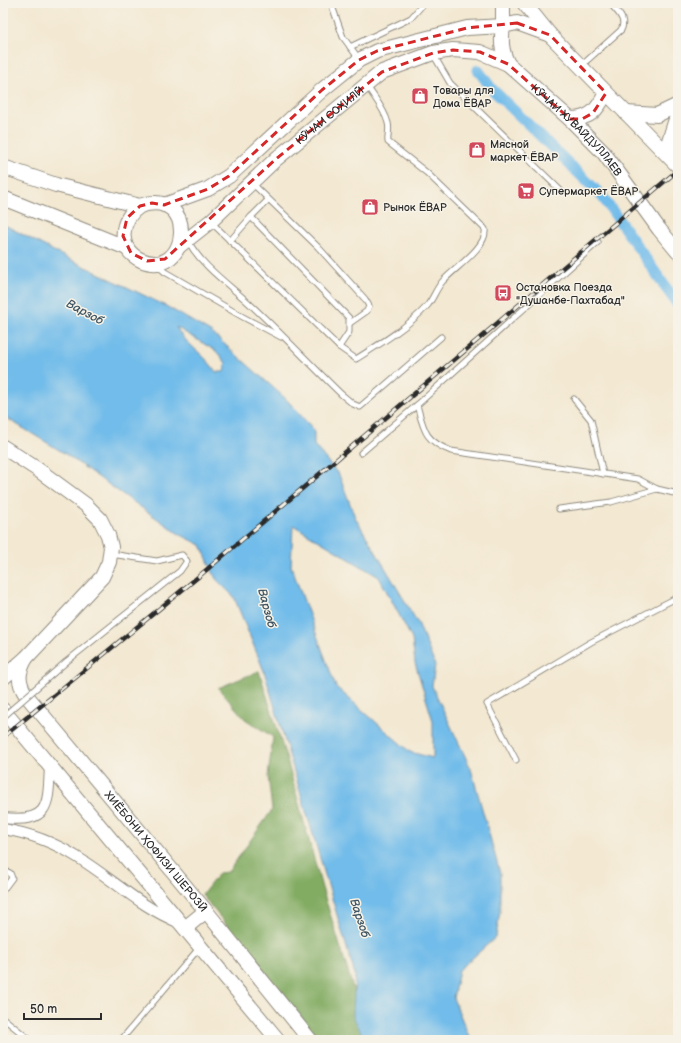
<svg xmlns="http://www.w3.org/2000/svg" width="681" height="1043" viewBox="0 0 681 1043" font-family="'Balsamiq Sans',sans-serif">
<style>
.forest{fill:#83ac63;stroke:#576c47}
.water{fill:#71bcea;stroke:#4e748a;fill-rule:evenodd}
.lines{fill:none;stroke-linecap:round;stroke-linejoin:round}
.canal{stroke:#71bcea;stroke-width:11}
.lane-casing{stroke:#8f8a7e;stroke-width:7}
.street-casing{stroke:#8f8a7e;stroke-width:12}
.secondary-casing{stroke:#8f8a7e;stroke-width:16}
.lane{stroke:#fff;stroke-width:5}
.street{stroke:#fff;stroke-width:10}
.secondary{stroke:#fff;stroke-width:14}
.rail-casing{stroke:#2b2b2b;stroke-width:4.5}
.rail{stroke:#f7f3e8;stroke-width:3;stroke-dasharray:9;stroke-linecap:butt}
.lane-bridge-casing{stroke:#8f8a7e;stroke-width:7;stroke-linecap:butt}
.lane-bridge{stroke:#fff;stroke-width:5}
.marked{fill:none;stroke:#d62828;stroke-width:3;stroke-dasharray:8 5;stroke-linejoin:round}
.labels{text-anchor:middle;stroke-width:3;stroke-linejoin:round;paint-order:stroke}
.poi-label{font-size:11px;fill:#2b2b2b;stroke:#f7f3e8;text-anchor:start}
.street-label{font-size:11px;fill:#2b2b2b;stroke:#f7f3e8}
.water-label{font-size:12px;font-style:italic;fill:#405664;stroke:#f7f3e8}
</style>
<rect width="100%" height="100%" fill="#f7f3e8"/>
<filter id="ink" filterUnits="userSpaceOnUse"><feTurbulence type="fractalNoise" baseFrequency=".025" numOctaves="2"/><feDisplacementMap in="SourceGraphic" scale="8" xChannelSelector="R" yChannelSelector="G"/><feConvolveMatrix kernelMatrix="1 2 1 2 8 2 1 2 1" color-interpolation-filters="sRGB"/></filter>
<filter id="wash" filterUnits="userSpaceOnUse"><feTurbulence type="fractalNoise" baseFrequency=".012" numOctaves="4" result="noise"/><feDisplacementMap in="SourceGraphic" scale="16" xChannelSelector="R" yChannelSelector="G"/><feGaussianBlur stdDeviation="0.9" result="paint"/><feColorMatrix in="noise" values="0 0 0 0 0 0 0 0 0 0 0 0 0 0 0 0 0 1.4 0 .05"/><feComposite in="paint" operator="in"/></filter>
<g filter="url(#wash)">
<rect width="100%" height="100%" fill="#f3e8d1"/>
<polygon class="forest" points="259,671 287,760 322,888 364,1023 373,1040 320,1040 202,895 219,873 228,872 272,810 268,776 273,737 245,719 218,688"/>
<path class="water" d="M 3,224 L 63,256 L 166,306 L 212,333 L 286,399 L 314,430 L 314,445 L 339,475 L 355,517 L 419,625 L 435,665 L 432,686 L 471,769 L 500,873 L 500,911 L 496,937 L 459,970 L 453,998 L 468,1034 L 474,1040 L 365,1040 L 353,1016 L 355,975 L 264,671 L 234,597 L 216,579 L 201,545 L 179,534 L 64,453 L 3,416 ZM 176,327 L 216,351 L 226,363 L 224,372 L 216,372 C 206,355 185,344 176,327 ZM 293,525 L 379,577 L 412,639 L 415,663 L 433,721 L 433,758 L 410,752 L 336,687 L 291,566 Z"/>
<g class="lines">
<polyline class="canal" points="478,70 492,89 602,196 678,305"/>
</g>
</g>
<g filter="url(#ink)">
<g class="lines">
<g class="lane-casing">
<g id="lane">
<polyline points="331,3 343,37 359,59"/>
<polyline points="350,47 411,18 424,3"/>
<polyline points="433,54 450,83 560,190"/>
<path d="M 582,65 L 621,30 C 627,19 617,12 610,3"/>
<polyline points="253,184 318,247 365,299 369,306 367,311 350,323"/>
<polyline points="251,217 268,200"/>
<path d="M 211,222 L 339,347 L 356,359 C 380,344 408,327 427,306 C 433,299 436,289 442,282 C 453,269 488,247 485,229 L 427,173 L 388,142 C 387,135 390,130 388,123 C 385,110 374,97 367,86"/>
<path d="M 188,241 C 203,268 230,285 252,306 C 282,334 311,365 341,394 L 353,404 L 360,407 L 441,337"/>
<polyline points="230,241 251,217 349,318 349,332 339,347"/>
<path d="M 598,242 L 417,405 C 424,431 425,441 451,451 L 638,479 L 657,489 L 678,494"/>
<polyline points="157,265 165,272 243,317 281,337"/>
<polyline points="574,399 591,420 603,474"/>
<polyline points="361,453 417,405"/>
<polyline points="559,509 611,502 657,489"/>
<polyline points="66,662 180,571 187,561 182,555 157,561 111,554"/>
<polyline points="516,760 487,704 591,642 678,597"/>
<polyline points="3,870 10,873 12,878 3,890"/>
<polyline points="3,1018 30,1040"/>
<polyline points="121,1040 200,947"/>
</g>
</g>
<g class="street-casing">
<g id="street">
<path d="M 3,818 C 50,823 48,806 50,766"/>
<path d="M 3,829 C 28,833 55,843 77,857 C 113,879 140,907 180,923"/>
</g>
</g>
<g class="secondary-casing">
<g id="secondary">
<polyline points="524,3 550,35 678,166"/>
<path id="s1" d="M 550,35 L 517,23 L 503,26 C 501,41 501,50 508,64 L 570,119 L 604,153 L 659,229 L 678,252"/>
<polyline points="626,113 657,115 678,105"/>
<path d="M 570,119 C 591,119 597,110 606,93"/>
<polyline points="677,160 669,141 678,113"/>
<path d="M 3,167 L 56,185 L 140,206 C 198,186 191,281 141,260 C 116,249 120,218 140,206"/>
<polyline points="3,198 127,248"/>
<polyline points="164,205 208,189 229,176 322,90 359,60 377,51 467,28 503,26 503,3"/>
<path id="s2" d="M 178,247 L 211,221 L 276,159 L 382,72 L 433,53 L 453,50 L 480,52 L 508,64"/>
<polyline points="3,447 37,469 86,505 100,519 108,535 111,547 109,562 102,577 26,658 3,678"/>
<path id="s3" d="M 26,658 C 18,672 17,681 26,695 L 206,911 L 310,1040"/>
<polyline points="3,710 278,1040"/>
<polyline points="185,928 206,911"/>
</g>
</g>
<use href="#lane" class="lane"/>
<use href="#street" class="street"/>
<use href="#secondary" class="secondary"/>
<g class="rail-casing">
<polyline id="rail" points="3,737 198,577 678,170"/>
</g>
<use href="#rail" class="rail"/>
<g class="lane-bridge-casing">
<polyline id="lane-bridge" points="3,717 66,662"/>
</g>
<use href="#lane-bridge" class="lane-bridge"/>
</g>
</g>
<path class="marked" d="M 517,23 L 550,35 L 606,93 L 593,113 L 582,119 L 570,119 L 508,64 L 480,52 L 453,50 L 433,53 L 382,72 L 276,159 L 165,259 L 147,261 L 131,253 L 123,236 L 127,218 L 140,206 L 152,203 L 164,205 L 208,189 L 229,176 L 322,90 L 359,60 L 377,51 L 467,28 Z"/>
<defs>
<g id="shop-square" transform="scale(0.9)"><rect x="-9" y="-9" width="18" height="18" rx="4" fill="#d1495b" stroke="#f7f3e8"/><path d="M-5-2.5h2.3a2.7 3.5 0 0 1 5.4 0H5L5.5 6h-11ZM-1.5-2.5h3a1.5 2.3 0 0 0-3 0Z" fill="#fff"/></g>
<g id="supermarket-square" transform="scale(0.9)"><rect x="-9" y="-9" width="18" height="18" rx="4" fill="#d1495b" stroke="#f7f3e8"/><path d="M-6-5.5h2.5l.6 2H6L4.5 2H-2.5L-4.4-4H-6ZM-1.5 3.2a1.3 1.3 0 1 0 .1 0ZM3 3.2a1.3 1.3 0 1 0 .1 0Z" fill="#fff"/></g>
<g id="bus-square" transform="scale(0.9)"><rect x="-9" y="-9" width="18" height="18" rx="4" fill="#d1495b" stroke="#f7f3e8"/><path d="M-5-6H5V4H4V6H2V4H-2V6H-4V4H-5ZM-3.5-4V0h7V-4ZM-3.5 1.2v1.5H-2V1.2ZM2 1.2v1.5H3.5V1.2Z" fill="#fff"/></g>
</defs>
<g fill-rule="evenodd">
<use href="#shop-square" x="420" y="96"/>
<use href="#shop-square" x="477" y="150"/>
<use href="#supermarket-square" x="526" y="191"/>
<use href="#shop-square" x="370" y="207"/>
<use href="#bus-square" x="503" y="293"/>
</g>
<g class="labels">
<g class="poi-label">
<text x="433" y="94">Товары для<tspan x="433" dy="13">Дома ЁВАР</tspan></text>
<text x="490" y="148">Мясной<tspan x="490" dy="13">маркет ЁВАР</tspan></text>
<text x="539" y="195">Супермаркет ЁВАР</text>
<text x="383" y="211">Рынок ЁВАР</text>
<text x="516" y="291">Остановка Поезда<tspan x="516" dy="13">"Душанбе-Пахтабад"</tspan></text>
</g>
<g class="street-label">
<text dy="4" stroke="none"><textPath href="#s2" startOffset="201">КӮЧАИ СОҲИЛӢ</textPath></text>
<text dy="4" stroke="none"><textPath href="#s1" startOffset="184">КӮЧАИ ХУВАЙДУЛЛАЕВ</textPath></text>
<text dy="4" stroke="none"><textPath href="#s3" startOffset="243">ХИЁБОНИ ҲОФИЗИ ШЕРОЗӢ</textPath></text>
</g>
<g class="water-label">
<text transform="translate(85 312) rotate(28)" y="4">Варзоб</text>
<text transform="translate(267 608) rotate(75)" y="4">Варзоб</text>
<text transform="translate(360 918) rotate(72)" y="4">Варзоб</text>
</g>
</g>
<rect width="681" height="1043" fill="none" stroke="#f7f3e8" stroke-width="16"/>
<path d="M24 1013v6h77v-6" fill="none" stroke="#2b2b2b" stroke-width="2"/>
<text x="30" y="1013" font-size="12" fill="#2b2b2b" stroke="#f7f3e8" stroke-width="3" paint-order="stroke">50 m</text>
</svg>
